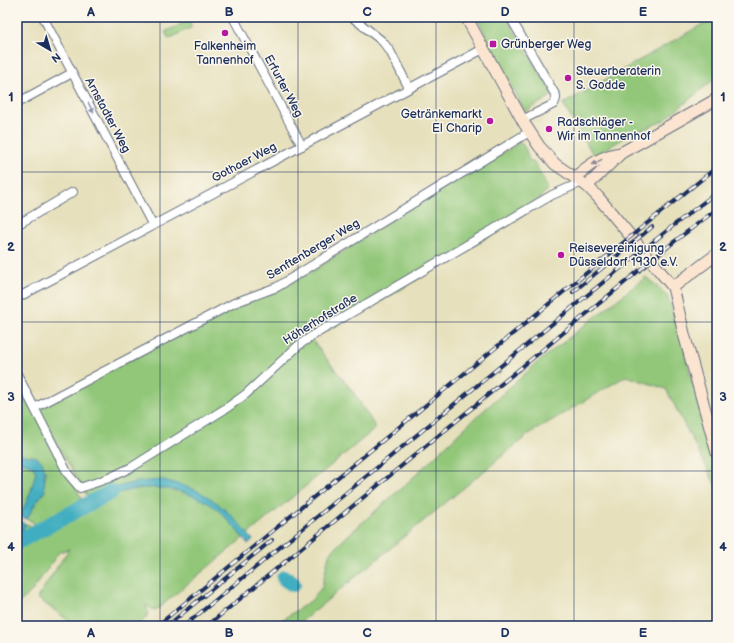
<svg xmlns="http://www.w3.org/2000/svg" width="734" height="643" viewBox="0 0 734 643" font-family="'Balsamiq Sans',sans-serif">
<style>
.green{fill:#92c779;stroke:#567b6c}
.water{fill:#41adc0;stroke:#2e6e8f}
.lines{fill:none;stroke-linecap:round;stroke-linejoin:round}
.river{stroke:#41adc0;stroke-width:16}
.street-casing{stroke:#626d7f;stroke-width:10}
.secondary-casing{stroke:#626d7f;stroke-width:13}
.street{stroke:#fff;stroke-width:8}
.secondary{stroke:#fce5d0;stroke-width:11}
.rail-casing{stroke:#1b2f5e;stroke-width:4}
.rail{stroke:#fbf7ec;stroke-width:2.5;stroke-dasharray:8;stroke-linecap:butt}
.oneway{fill:#8d97ae}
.oneway2{fill:#8c8a97}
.grid{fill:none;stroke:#1b2f5e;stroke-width:1;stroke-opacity:0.55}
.poi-dot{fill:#b5179e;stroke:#fbf7ec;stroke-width:1.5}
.labels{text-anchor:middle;stroke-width:3;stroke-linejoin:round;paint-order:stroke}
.poi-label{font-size:12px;fill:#1b2f5e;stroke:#fbf7ec;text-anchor:start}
.street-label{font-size:12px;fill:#1b2f5e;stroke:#fbf7ec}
.neatline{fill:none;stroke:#1b2f5e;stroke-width:1.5}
.grid-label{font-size:13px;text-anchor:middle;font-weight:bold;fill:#1b2f5e}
</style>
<rect width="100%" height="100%" fill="#fbf7ec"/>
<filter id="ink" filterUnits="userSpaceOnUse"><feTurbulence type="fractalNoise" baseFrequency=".025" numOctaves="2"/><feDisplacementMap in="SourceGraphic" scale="8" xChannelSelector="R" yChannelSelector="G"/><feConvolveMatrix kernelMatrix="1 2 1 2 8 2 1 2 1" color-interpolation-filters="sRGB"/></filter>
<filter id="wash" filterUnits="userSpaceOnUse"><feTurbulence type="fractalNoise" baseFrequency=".012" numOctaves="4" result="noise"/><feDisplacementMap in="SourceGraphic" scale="16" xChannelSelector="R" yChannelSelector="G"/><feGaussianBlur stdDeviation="0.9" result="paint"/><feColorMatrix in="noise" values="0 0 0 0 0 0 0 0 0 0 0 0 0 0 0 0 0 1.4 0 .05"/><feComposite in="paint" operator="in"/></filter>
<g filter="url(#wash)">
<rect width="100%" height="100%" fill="#e6e0bc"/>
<g class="green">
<polygon points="488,17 506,17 553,95 525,112 479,22"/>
<polygon points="715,17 717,17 717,77 663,121 626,137 594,156 563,104"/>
<polygon points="189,20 192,27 169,39 165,32"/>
<polygon points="521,142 526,150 529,160 534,162 548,188 529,212 370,308 311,339 354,393 376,428 155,611 146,605 148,612 146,618 136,626 76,626 37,598 69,549 59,552 32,591 17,605 17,546 36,536 38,539 94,508 37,410 221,312 246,304 283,288 318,268 394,218"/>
<polygon points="646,277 667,295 678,326 717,477 717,488 666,389 626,376 529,434 296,626 267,626 285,618 312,600 322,587 329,554 346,537 407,483 473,420 538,362"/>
<polygon points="17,378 84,503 36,528 33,522 27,519 39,498 43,494 46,472 28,456 21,455 17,452"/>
<polygon points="17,460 33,466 36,472 30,494 20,517 17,516"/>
<polygon points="26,524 30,525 33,530 17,538"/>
</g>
<g class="water">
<path d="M 17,452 C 22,456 26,455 32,456 C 51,460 42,478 45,491 L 35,504 L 27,519 L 20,517 L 30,494 L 36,472 L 33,466 L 17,460 Z"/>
<path d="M 164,480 C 173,483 182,485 191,488 C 218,499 236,519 253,540 L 248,544 C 237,531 226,516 213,506 C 206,501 198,498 191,495 C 156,483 126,486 94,505 L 90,499 C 117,485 133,481 164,480 Z"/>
<polygon points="84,503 87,509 75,514 40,534 36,528"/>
<polygon points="19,521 26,524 18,538 33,530 36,536 17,546 17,525"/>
</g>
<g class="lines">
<g class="river">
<polyline points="17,542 111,492"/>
<polyline points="284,578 293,584"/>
</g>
</g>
</g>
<g filter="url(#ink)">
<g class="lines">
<g class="street-casing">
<g id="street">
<polyline points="43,17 152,224"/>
<polyline points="233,17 302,146"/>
<polyline points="352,17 382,41 390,51 409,88"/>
<polyline points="510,17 556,96 556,99 554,104 522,120"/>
<polyline points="17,103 72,73"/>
<polyline points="17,225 73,192"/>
<polyline points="17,298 483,49"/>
<polyline points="17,374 68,474 80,488 109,478 132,467 228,407 246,394 299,345 315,334 552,195 582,182"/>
<polyline points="38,406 234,303 277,287 529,132"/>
</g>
</g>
<g class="secondary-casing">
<g id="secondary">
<polyline points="466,17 524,123 539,146 555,164 587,186 598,197 673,287 684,334 717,453"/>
<path d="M 575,178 C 588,165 603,155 621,153"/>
<polyline points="587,186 621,153 717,99"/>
<polyline points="673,287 717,254"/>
</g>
</g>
<use href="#street" class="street"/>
<use href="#secondary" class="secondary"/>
<g class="rail-casing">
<g id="rail">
<polyline points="573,292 652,227"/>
<polyline points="157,626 640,229 717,167"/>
<polyline points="167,626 272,540"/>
<polyline points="184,626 585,297 674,225 717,192"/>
<polyline points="207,626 675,241 717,209"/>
</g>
</g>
<use href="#rail" class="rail"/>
</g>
<defs><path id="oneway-solid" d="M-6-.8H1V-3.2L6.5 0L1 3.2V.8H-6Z"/></defs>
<use class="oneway" href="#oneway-solid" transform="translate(91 108) rotate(62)"/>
<use class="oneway2" href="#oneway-solid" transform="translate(597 162) rotate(151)"/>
</g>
<path class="grid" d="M 160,17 L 160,626M 298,17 L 298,626M 436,17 L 436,626M 574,17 L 574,626M 17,172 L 717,172M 17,322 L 717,322M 17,471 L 717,471"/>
<g class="poi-dot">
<circle cx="225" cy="33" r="4"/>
<rect x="489" y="40" width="8" height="8" rx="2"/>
<circle cx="568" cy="78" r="4"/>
<circle cx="490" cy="121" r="4"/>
<circle cx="549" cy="129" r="4"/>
<circle cx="561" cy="255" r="4"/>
</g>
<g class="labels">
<g class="poi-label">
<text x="501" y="48">Grünberger Weg</text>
<text x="225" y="50" text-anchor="middle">Falkenheim<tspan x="225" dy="14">Tannenhof</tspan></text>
<text x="576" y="75">Steuerberaterin<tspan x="576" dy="14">S. Godde</tspan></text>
<text x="482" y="118" text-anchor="end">Getränkemarkt<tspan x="482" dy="14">El Charip</tspan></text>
<text x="557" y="126">Radschläger -<tspan x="557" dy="14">Wir im Tannenhof</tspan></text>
<text x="569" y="252">Reisevereinigung<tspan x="569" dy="14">Düsseldorf 1930 e.V.</tspan></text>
</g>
<g class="street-label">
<text transform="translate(284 86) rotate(62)" y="4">Erfurter Weg</text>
<text transform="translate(108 115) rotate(62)" y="4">Arnstadter Weg</text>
<text transform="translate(244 162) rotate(-28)" y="4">Gothaer Weg</text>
<text transform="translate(313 249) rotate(-31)" y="4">Senftenberger Weg</text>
<text transform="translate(320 319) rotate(-32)" y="4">Höherhofstraße</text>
</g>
</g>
<rect width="734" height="643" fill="none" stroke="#fbf7ec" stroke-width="44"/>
<g transform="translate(50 50) rotate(142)" stroke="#fbf7ec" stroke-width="3" paint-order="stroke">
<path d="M0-3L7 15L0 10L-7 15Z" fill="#1b2f5e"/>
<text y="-6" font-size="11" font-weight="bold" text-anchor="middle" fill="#1b2f5e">N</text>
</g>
<rect x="22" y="22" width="690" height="599" class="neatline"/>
<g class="grid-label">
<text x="91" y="16">A</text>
<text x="229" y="16">B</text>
<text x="367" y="16">C</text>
<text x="505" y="16">D</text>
<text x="643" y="16">E</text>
<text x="11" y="101">1</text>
<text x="723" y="101">1</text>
<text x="11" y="251">2</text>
<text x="723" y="251">2</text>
<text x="11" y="401">3</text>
<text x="723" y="401">3</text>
<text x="11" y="551">4</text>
<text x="723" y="551">4</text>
<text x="91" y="637">A</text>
<text x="229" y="637">B</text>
<text x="367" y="637">C</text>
<text x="505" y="637">D</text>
<text x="643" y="637">E</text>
</g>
</svg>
